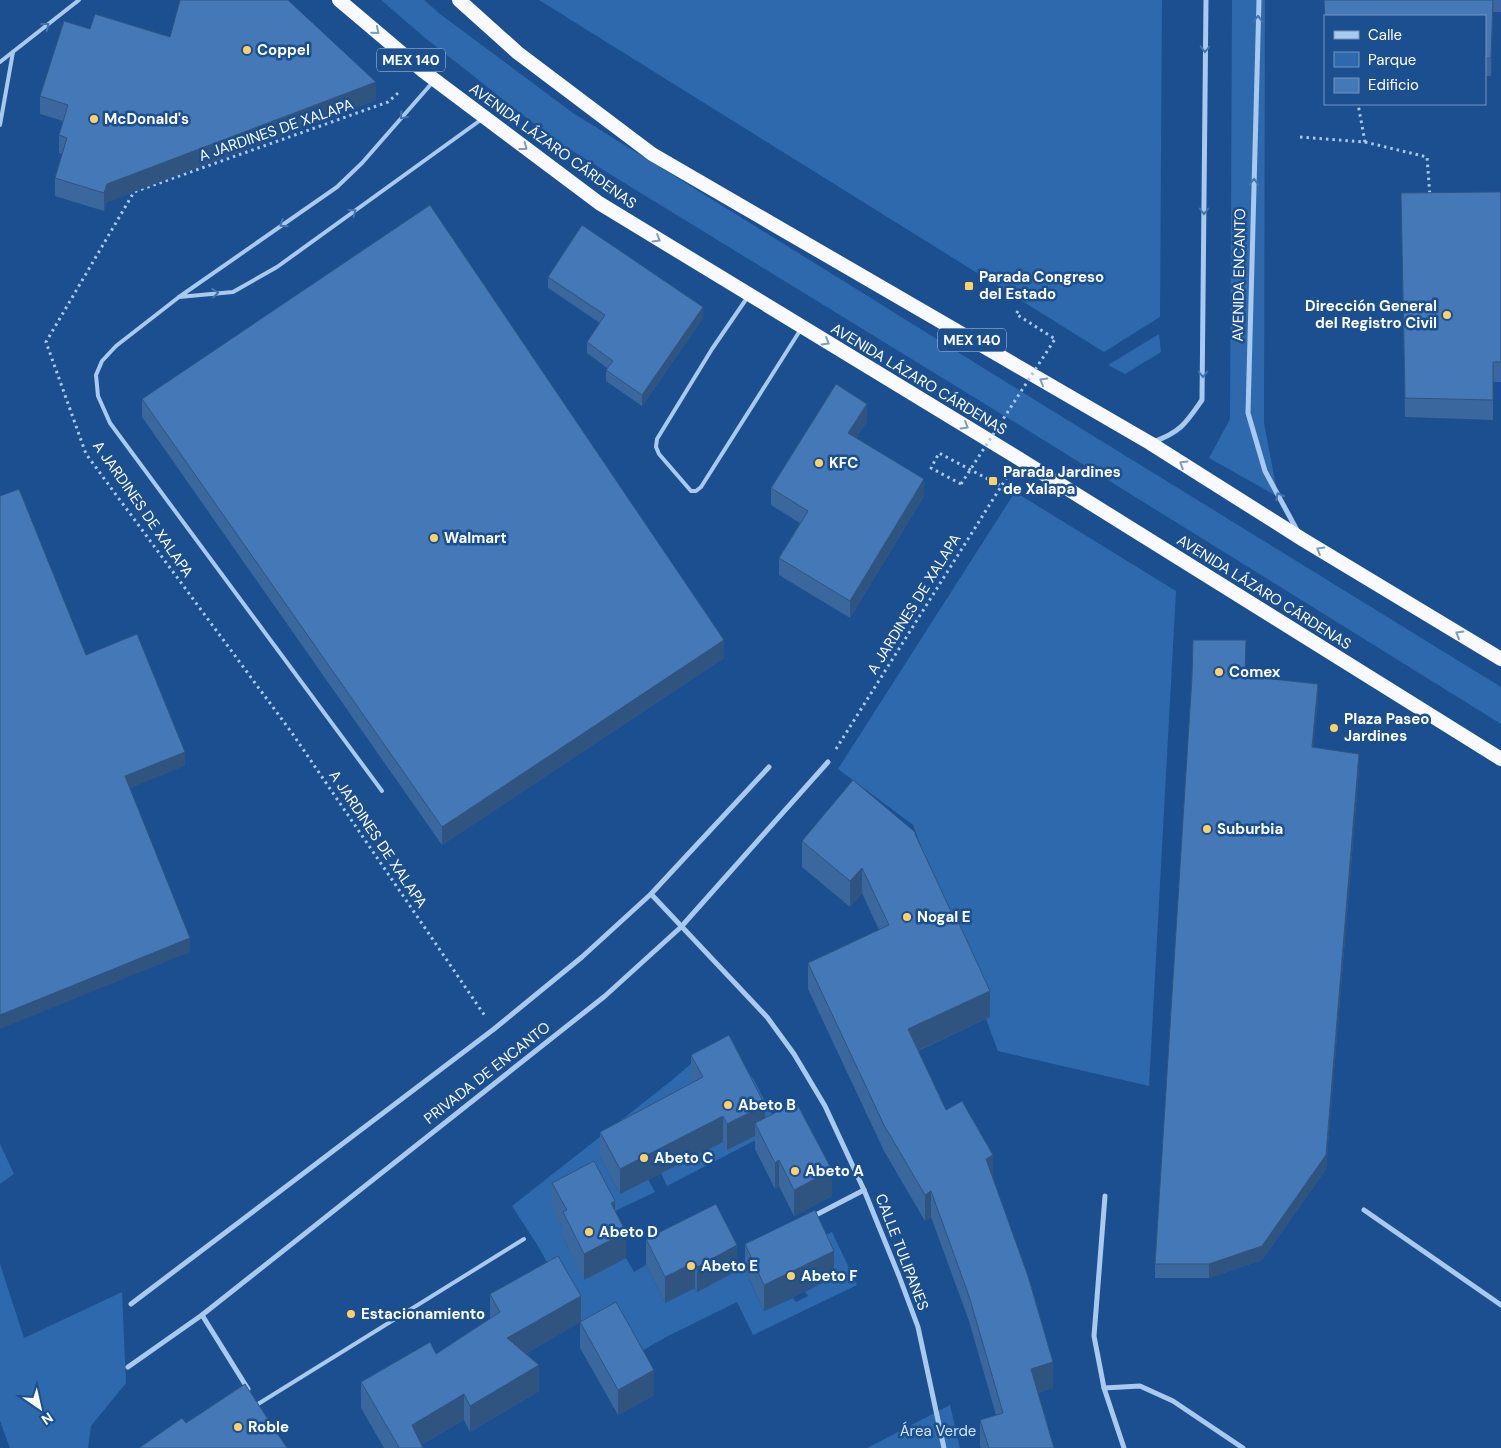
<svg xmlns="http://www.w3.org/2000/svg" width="1501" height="1448" viewBox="0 0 1501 1448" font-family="'DM Sans',sans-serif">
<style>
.green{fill:#2e69ad}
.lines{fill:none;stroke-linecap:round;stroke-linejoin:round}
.path{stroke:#a9c9ee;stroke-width:3;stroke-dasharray:2.5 4;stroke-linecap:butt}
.service{stroke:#a9c9ee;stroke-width:4}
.minor{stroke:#a9c9ee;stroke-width:5}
.trunk{stroke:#f8faff;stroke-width:14}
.path-bridge{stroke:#a9c9ee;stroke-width:3;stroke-dasharray:2.5 4;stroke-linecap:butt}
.wall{fill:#3a679d}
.shaded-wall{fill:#305480}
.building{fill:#4478b7;stroke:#305480}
.oneway{stroke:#4674ac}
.oneway2{stroke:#7e9cc1}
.poi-dot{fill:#ffd166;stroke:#1b4f8f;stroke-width:2}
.labels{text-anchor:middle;stroke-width:5;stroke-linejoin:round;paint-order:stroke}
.shield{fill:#1b4f8f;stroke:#bbcadd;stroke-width:1}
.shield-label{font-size:14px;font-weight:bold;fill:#fff}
.poi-label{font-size:15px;font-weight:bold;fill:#fff;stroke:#1b4f8f;text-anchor:start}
.street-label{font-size:15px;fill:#fff;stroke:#1b4f8f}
.park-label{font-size:15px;fill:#cfe3fa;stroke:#1b4f8f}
</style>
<rect width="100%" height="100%" fill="#1b4f8f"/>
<g class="green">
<polygon points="381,0 424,0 440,14 573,113 1043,405 1501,687 1501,724 1029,431 556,141 424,37"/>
<polygon points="539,0 1162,0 1160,317 1104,352"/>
<polygon points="1232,0 1265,0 1264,423 1278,497 1209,458 1230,419"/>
<polygon points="1159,334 1161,352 1125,374 1108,365"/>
<polygon points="1015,492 1176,591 1149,1086 998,1051 913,825 838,769"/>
<polygon points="716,1042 736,1057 754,1080 779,1128 667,1186 661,1173 600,1157 620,1194 648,1179 655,1192 613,1212 553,1209 567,1236 563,1238 569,1250 588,1278 626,1258 634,1272 646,1265 665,1303 695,1288 697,1292 709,1286 708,1282 742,1264 764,1311 793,1298 796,1302 808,1296 805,1292 834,1277 816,1239 832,1232 857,1285 753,1335 737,1302 666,1337 633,1356 591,1342 538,1246 512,1206 671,1081"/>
<polygon points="0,1144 14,1174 0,1184"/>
<polygon points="0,1264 24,1338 122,1292 126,1383 91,1426 88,1448 10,1448 0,1421"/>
<polygon points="950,1405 960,1448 867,1448"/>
</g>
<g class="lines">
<g class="path">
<polyline points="398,93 388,102 134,192 46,342 86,454 292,733 485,1016"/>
<polyline points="1300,137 1365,142 1358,104"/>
<polyline points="1365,142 1427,157 1430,197"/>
<polyline points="1018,311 1016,314 1055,339"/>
<polyline points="961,484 931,468 939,453 1001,486"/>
<polyline points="836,749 1007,477"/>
</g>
<g class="service">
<polyline points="0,62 79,0"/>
<polyline points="432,83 362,163 337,187 179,297 233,292 277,267 482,119"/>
<polyline points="0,125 13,52"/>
<polyline points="179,297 116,346 102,361 96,375 98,396 110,423 382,791"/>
<polyline points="747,298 712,349 657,439 656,447 659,454 691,491 696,491 701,487 801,329"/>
<polyline points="258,1404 524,1239"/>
</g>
<g class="minor">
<polyline points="1259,0 1248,413 1265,471 1298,532"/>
<path d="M 1153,442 C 1181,432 1186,423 1202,400 L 1206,0"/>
<polyline points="651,894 767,1017 794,1054 825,1106 864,1190 899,1276 918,1327 944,1448"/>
<polyline points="1105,1196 1094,1336 1104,1388 1124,1448"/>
<polyline points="1364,1210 1501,1305"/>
<polyline points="812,1217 864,1190"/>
<polyline points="131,1304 494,1029 582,957 651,894 769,767"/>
<polyline points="202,1315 248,1389"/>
<polyline points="128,1367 202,1315 605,996 681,927 828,762"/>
<polyline points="1104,1388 1140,1386 1173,1401 1243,1448"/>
</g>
<g class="trunk">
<polyline points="339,0 423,71 599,203 1018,458 1501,759"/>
<polyline points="459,0 518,53 652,154 1150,443 1302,539 1501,659"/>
</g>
<polyline class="path-bridge" points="961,484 1055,339"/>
</g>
<g class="wall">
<polygon points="1324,0 1501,0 1501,12 1493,12 1491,76 1485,76 1485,16"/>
<polygon points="90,29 376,100 107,202 104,211 55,196 55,178 62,154 59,153 59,135 63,121 40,114 40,96"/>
<polygon points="1501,192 1501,382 1493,382 1493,420 1405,417 1401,193"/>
<polygon points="548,277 703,318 642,406 606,381 606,370 607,368 587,353 587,342 600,323 548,288"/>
<polygon points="142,399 724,658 442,845 142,417"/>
<polygon points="867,421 856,438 924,496 850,618 779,575 779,558 800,523 771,505 771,488"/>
<polygon points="1246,676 1318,697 1313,747 1359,768 1326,1169 1262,1260 1209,1278 1155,1278 1155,1264"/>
<polygon points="915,834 990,1017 918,1051 946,1110 993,1180 1053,1388 1038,1393 1054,1448 981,1448 980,1446 980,1420 996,1415 969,1321 931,1217 925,1221 884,1151 808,989 808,963 879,930 862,893 850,907 802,867 802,841"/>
<polygon points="691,1055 765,1118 832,1196 794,1216 779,1186 775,1189 755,1149 755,1136 727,1150 723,1142 620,1194 600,1157 600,1132 692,1083 691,1081"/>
<polygon points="552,1183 615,1211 626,1258 584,1280 563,1238 563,1228 552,1209"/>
<polygon points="646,1239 737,1271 697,1292 695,1288 665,1303 646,1265"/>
<polygon points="745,1244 834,1277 764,1311 745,1270"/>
<polygon points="490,1294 581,1321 654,1395 618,1415 580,1348 580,1322 525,1354 539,1391 470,1432 464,1420 421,1445 423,1448 384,1448 361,1408 361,1382 436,1354 490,1319"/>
</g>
<g class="shaded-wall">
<polygon points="1493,0 1493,12 1491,76 1491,58"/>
<polygon points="376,82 376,100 107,202 104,211 104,193 107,184"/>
<polygon points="703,307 703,318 642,406 642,395"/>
<polygon points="867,404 867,421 848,450 848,433"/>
<polygon points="924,479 924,496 850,618 850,601"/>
<polygon points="724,640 724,658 442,845 442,827"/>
<polygon points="1318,684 1318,697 1312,761 1312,747"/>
<polygon points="185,752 185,766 125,790 125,776"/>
<polygon points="1359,754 1359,768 1326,1169 1262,1260 1209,1278 1209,1264"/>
<polygon points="862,868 862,893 850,907 850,881"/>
<polygon points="190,938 190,952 0,1029 0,1015"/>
<polygon points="990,991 990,1017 908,1055 908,1029"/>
<polygon points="765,1105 765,1131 755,1123 755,1136 727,1150 727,1124"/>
<polygon points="723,1116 723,1142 620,1194 620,1169"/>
<polygon points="993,1155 993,1180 986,1159"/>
<polygon points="779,1160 779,1186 775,1189 775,1163"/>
<polygon points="832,1170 832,1196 794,1216 794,1190"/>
<polygon points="931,1191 931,1217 925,1221 925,1195"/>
<polygon points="615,1201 615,1226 611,1203"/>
<polygon points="626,1232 626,1258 584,1280 584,1254"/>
<polygon points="737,1245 737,1271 697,1292 697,1267"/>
<polygon points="834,1251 834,1277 764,1311 764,1285"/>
<polygon points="695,1262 695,1288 665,1303 665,1277"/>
<polygon points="581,1296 581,1322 507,1364 507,1338"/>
<polygon points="1053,1362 1053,1388 1031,1395 1031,1369"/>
<polygon points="539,1365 539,1391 470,1432 470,1406"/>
<polygon points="654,1370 654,1395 618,1415 618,1390"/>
<polygon points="464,1394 464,1420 416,1448 412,1425"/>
</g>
<g class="building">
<polygon points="180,0 288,0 376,82 107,184 104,193 55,178 67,138 59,135 68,105 40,96 64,21 90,29 95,14 170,37"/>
<polygon points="1324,0 1493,0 1491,58 1485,58 1485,16 1325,16 1325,23"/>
<polygon points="1491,192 1501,192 1501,362 1493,362 1493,400 1405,398 1401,193"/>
<polygon points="430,205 724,640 442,827 142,399"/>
<polygon points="582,225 703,307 642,395 606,370 613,361 587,342 605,315 548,277"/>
<polygon points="836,384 867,404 848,433 924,479 850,601 779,558 808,511 771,488"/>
<polygon points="19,489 86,655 137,634 185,752 125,776 190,938 0,1015 0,496"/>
<polygon points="1193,640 1246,640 1245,676 1318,684 1312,747 1359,754 1326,1155 1262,1246 1209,1264 1155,1264 1192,676"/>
<polygon points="853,780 915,832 915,834 955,920 957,919 990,991 908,1029 946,1110 962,1101 993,1155 986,1159 1028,1276 1053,1362 1031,1369 1054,1448 989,1448 980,1420 1003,1413 969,1296 931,1191 925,1195 884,1125 808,963 889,925 862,868 850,881 802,841"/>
<polygon points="729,1035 765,1105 727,1124 723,1116 620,1169 600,1132 703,1077 691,1055"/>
<polygon points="796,1102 832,1170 794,1190 779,1160 775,1163 755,1123"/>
<polygon points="594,1161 615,1201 611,1203 626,1232 584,1254 563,1212 567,1210 552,1183"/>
<polygon points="716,1204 737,1245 697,1267 695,1262 665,1277 646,1239"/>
<polygon points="815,1210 834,1251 764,1285 745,1244"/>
<polygon points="558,1256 581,1296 507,1338 539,1365 470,1406 464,1394 412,1425 423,1448 398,1448 399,1447 361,1382 430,1342 436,1354 500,1312 490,1294"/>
<polygon points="616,1302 654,1370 618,1390 580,1322"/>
<polygon points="245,1384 287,1448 139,1448 182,1418 186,1423"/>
</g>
<defs><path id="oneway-chevron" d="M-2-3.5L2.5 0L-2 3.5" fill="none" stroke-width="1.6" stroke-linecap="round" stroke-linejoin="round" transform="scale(1.25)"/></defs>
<g class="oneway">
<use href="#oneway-chevron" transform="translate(1258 19) rotate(-89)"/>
<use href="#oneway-chevron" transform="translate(46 26) rotate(-38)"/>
<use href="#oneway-chevron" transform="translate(1205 49) rotate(90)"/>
<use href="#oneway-chevron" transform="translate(403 116) rotate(131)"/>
<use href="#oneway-chevron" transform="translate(1254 182) rotate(-89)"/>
<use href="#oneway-chevron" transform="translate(1204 211) rotate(90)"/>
<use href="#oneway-chevron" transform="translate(353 212) rotate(-36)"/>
<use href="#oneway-chevron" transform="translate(283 224) rotate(145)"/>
<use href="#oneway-chevron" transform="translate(215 293) rotate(-6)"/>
<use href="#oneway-chevron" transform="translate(1203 374) rotate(90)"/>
<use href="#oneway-chevron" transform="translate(1279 496) rotate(-119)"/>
</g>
<g class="oneway2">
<use href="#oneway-chevron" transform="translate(376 31) rotate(40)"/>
<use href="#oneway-chevron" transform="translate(524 147) rotate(37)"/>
<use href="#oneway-chevron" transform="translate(657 239) rotate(31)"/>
<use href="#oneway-chevron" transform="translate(826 342) rotate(31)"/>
<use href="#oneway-chevron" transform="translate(1043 381) rotate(-150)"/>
<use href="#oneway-chevron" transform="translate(965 426) rotate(31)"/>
<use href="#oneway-chevron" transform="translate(1183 464) rotate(-148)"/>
<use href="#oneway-chevron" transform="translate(1320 550) rotate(-149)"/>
<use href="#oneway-chevron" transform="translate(1459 634) rotate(-149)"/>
</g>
<g class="poi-dot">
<circle cx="247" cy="50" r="5"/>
<circle cx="94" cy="119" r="5"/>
<rect x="964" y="281" width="10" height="10" rx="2.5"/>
<circle cx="1447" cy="315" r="5"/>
<circle cx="819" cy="463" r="5"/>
<rect x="988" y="476" width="10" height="10" rx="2.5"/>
<circle cx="434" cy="538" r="5"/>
<circle cx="1219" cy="672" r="5"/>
<circle cx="1334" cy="728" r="5"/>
<circle cx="1207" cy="829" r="5"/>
<circle cx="907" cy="917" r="5"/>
<circle cx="728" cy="1105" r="5"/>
<circle cx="644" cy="1158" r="5"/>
<circle cx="795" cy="1171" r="5"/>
<circle cx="589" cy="1232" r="5"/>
<circle cx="691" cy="1266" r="5"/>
<circle cx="791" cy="1276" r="5"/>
<circle cx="351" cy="1314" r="5"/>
<circle cx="238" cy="1427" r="5"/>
</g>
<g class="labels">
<g class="shield">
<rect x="377" y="48.5" width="68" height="23" rx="4"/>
<rect x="938" y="328.5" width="68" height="23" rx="4"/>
</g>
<g class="shield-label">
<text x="411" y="65">MEX 140</text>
<text x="972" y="345">MEX 140</text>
</g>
<g class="poi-label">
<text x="257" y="55">Coppel</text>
<text x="104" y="124">McDonald's</text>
<text x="979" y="282">Parada Congreso<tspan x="979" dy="17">del Estado</tspan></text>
<text x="1437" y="311" text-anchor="end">Dirección General<tspan x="1437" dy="17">del Registro Civil</tspan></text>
<text x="829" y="468">KFC</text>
<text x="1003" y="477">Parada Jardines<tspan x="1003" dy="17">de Xalapa</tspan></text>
<text x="444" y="543">Walmart</text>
<text x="1229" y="677">Comex</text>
<text x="1344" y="724">Plaza Paseo<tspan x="1344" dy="17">Jardines</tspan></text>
<text x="1217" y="834">Suburbia</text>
<text x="917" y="922">Nogal E</text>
<text x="738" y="1110">Abeto B</text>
<text x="654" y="1163">Abeto C</text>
<text x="805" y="1176">Abeto A</text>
<text x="599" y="1237">Abeto D</text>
<text x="701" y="1271">Abeto E</text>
<text x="801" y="1281">Abeto F</text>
<text x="361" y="1319">Estacionamiento</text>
<text x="248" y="1432">Roble</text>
</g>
<g class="street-label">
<text transform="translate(276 130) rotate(-19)" y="5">A JARDINES DE XALAPA</text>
<text transform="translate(553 146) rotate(36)" y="5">AVENIDA LÁZARO CÁRDENAS</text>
<text transform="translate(1239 275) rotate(-89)" y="5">AVENIDA ENCANTO</text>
<text transform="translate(919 379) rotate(31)" y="5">AVENIDA LÁZARO CÁRDENAS</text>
<text transform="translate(143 509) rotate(55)" y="5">A JARDINES DE XALAPA</text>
<text transform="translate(1264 592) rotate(32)" y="5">AVENIDA LÁZARO CÁRDENAS</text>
<text transform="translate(914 604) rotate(-58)" y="5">A JARDINES DE XALAPA</text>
<text transform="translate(378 839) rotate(56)" y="5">A JARDINES DE XALAPA</text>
<text transform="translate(487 1073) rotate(-38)" y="5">PRIVADA DE ENCANTO</text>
<text transform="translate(902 1252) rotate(69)" y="5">CALLE TULIPANES</text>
</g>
<g class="park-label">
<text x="938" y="1436">Área Verde</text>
</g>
</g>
<rect x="1324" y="15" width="162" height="90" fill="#1b4f8f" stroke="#7695bc"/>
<rect x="1334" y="31" width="25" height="8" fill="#a9c9ee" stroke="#7695bc"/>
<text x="1368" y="40" font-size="15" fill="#ffffff">Calle</text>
<rect x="1334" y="52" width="25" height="15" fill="#2e69ad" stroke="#7695bc"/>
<text x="1368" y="65" font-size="15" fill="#ffffff">Parque</text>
<rect x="1334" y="78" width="25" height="15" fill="#4478b7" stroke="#7695bc"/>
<text x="1368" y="90" font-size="15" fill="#ffffff">Edificio</text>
<g transform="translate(40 1408) rotate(146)" stroke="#1b4f8f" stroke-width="4" paint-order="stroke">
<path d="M0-4L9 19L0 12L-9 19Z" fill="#ffffff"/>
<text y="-8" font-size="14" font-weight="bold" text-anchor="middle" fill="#ffffff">N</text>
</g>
</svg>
